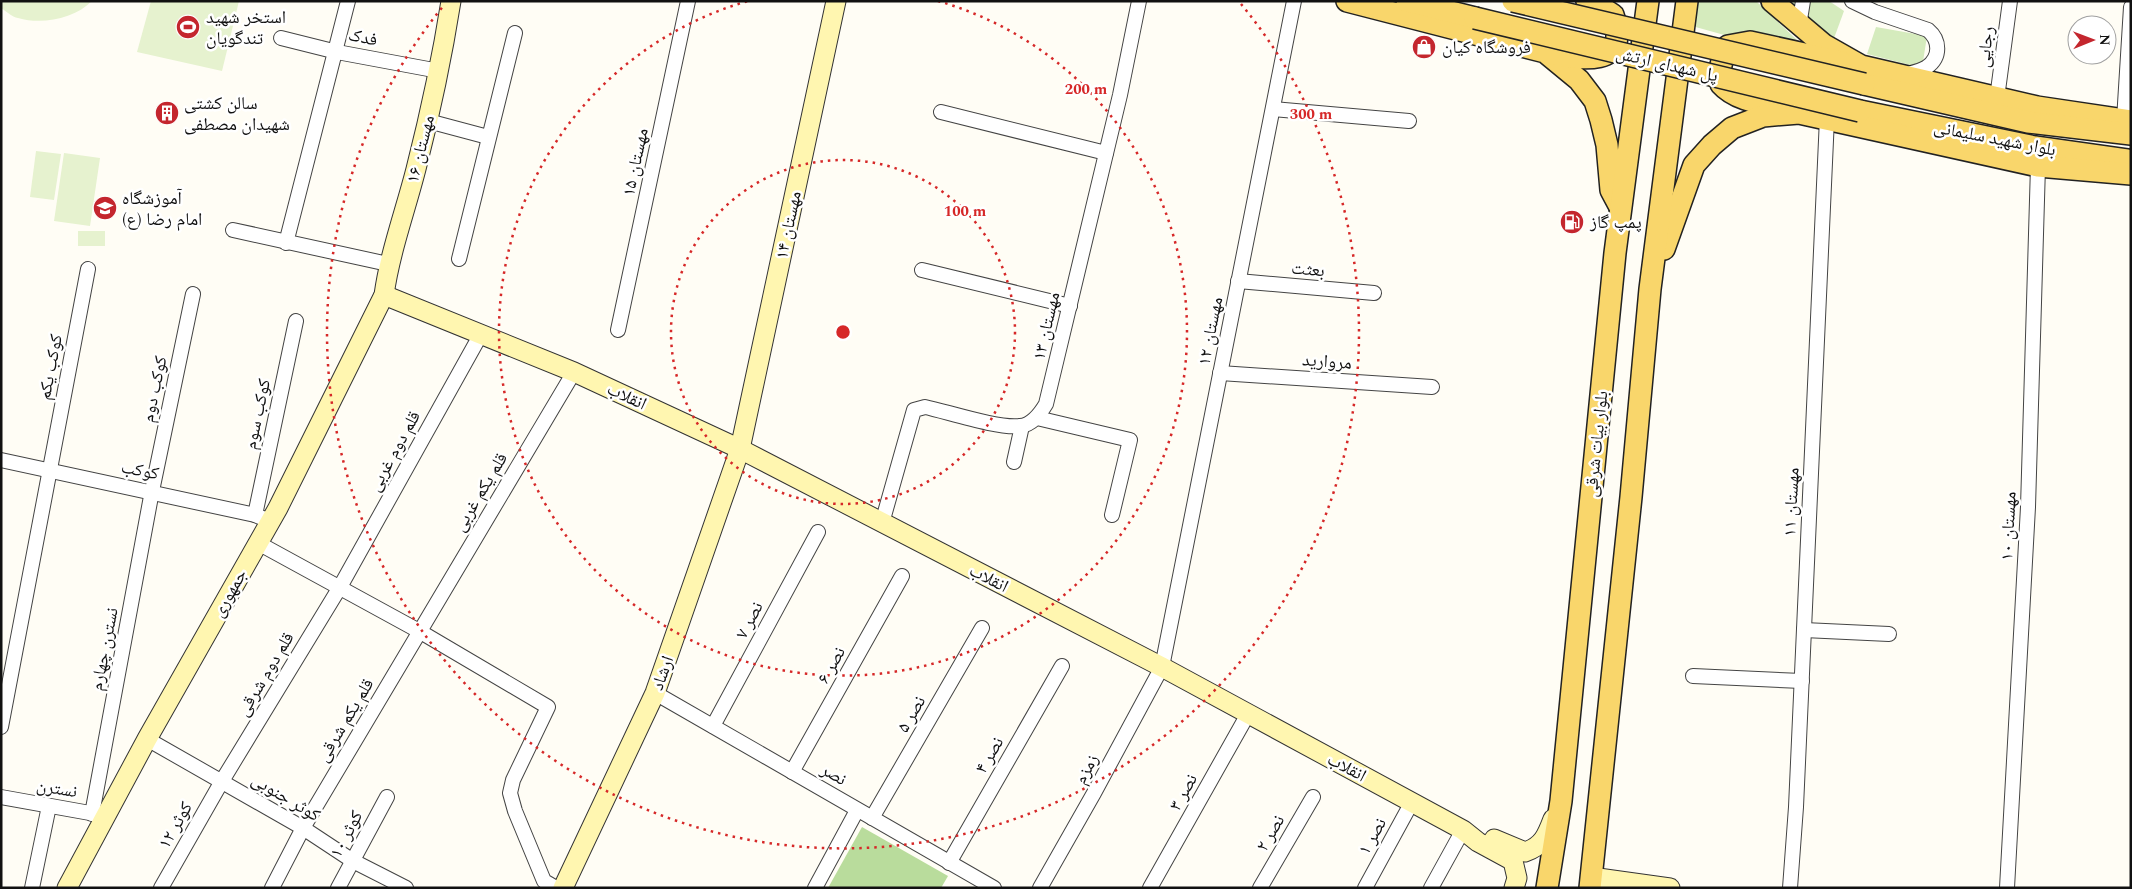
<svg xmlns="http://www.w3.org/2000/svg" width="2132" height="889" viewBox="0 0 2132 889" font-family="Spectral,'Noto Naskh Arabic',serif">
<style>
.green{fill:#d5ebbd}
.forest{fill:#b9dc9c}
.pitch{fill:#e6f2cf}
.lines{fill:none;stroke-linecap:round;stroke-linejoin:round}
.street-casing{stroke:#444;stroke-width:16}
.secondary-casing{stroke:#333;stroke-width:21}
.primary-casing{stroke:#222;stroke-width:24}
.street{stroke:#fff;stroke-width:14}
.secondary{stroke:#fff6b0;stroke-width:19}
.primary{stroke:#f9d66b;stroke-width:21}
.primary-bridge-casing{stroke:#222;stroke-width:24;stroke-linecap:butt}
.primary-bridge{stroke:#f9d66b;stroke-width:21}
.ring{fill:none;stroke:#d62828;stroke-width:2.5;stroke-dasharray:2.5 5}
.labels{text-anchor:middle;stroke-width:5;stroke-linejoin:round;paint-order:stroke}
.poi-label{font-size:18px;fill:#111;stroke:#fff;text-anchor:start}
.street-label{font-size:18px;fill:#111;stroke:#fff}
.centre{fill:#d62828;stroke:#fff;stroke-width:2.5}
.ring-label{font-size:15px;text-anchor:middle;font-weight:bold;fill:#d62828;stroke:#fff;stroke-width:5;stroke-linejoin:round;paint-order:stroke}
</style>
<rect width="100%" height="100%" fill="#fffdf5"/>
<g class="green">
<polygon points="1695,1 1756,1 1797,40 1813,51 1735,38 1692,26"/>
<polygon points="1790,1 1829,1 1844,11 1833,41"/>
<polygon points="1876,27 1927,36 1922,68 1867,54"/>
</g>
<polygon class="forest" points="862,827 948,876 941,888 828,888"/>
<g class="pitch">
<path d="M 1,1 L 92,1 C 74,19 42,25 18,18 C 12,17 6,11 1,8 Z"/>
<polygon points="151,1 239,1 222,71 137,52"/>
<polygon points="36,151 61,154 54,200 30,197"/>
<polygon points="64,153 100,158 90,226 54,221"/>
<rect x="78" y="231" width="27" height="15"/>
</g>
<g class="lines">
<g class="street-casing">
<g id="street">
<path d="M 1852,1 L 1875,12 L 1928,30 C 1940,40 1941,57 1927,67 C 1921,71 1911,73 1904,75"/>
<polyline points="1799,26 1803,1"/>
<polyline points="281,38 337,52 439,71"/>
<polyline points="1997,98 2010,1"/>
<polyline points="1273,109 1409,121"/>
<polyline points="941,112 1106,153"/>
<polyline points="2124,120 2131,7"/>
<polyline points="428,121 488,137"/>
<polyline points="233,230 388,264"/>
<polyline points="286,243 348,1"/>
<polyline points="459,259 515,33"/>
<polyline points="922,270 1070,306"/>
<polyline points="1238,281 1374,293"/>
<polyline points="618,330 688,1"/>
<polyline points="1220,373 1432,387"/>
<polyline points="1037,418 1130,440 1112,515"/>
<polyline points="1,460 255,515 270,521"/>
<polyline points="1014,462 1022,426"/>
<polyline points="255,515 296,321"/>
<path d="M 882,523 L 914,410 L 925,407 C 948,412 999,429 1020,426 C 1032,425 1040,414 1046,404 L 1120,95 L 1139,1"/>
<polyline points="258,543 419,631 548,707 513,780 510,793 515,811 544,881 556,888"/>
<polyline points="1804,630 1889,634"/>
<polyline points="1693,676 1802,681"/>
<polyline points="655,693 994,888"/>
<polyline points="713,726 818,532"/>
<polyline points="1,727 88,269"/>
<polyline points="147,739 303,828 353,861 406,888"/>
<polyline points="792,772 902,576"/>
<polyline points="1,797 101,815"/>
<polyline points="92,814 152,491 193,294"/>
<polyline points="872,818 982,628"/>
<polyline points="949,863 1062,666"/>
<polyline points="32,888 49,806"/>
<polyline points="161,888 222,781 340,587 481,334"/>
<polyline points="272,888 303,828 574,372"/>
<polyline points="338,888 387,797"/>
<polyline points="815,888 855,814"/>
<polyline points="1040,888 1094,793 1162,667 1294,1"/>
<polyline points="1150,888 1248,714"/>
<polyline points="1260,888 1313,797"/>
<polyline points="1365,888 1412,802"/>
<polyline points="1431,888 1463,830"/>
<polyline points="1790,888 1796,807 1827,118"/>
<polyline points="2007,888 2028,507 2038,166"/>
</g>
</g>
<g class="secondary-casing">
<g id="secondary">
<polyline points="384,295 574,372 740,449 1162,667 1463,830 1478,842 1513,861 1517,878 1514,888"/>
<path d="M 1494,839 L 1525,852 C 1543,846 1547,835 1553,819"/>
<polyline points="1591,877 1670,888"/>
<path d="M 67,888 L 147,739 L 278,508 L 384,295 C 390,252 405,212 416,169 C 430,114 442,58 451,1"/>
<polyline points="563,888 655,693 740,449 836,1"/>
</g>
</g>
<g class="primary-casing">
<g id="primary">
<polyline points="1347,1 1545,52 1579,80 1595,101 1601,120 1607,145 1611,190 1619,205"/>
<polyline points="1407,1 1475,18"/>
<polyline points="1772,1 1824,45 1861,66 2037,107 2131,121"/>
<path d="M 1548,53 C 1579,59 1632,69 1613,15 L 1601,7 L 1587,1"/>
<polyline points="1864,84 2028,122 2131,134"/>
<path d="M 1786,109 C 1765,104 1736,101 1721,84 C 1719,69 1721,60 1728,46 L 1750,42 L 1841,62"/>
<polyline points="1860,111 2035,147 2127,160"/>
<polyline points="1664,249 1694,165 1712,145 1732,128 1763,116 1799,113 2038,166 2131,174"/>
<polyline points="1547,888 1561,801 1615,253 1648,1"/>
<polyline points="1590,888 1631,497 1650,289 1687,1"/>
</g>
</g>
<use href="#street" class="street"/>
<use href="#secondary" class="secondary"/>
<use href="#primary" class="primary"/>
<g class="primary-bridge-casing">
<g id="primary-bridge">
<polyline points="1513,1 1864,84"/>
<polyline points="1475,18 1860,111"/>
</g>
</g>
<use href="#primary-bridge" class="primary-bridge"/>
</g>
<g class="ring">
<circle cx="843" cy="332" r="172"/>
<path d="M938 1A344 344 0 1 1 748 1"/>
<path d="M1241 4A516 516 0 1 1 445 4"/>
</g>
<defs>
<g id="stadium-disc" transform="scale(1.25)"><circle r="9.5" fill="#c4262e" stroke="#fff"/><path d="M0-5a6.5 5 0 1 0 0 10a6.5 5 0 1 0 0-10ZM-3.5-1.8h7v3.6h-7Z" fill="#fff"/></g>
<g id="shop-disc" transform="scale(1.25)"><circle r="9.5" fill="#c4262e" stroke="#fff"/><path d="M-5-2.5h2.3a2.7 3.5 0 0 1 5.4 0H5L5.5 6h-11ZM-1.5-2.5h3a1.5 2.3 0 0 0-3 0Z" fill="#fff"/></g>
<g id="building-disc" transform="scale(1.25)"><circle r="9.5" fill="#c4262e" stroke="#fff"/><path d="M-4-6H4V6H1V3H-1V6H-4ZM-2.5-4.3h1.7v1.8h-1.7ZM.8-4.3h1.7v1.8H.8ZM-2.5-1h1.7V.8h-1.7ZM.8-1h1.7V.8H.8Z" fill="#fff"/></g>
<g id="school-disc" transform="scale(1.25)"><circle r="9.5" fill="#c4262e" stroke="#fff"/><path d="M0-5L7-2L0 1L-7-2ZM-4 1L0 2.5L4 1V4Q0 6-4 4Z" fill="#fff"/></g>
<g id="fuel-disc" transform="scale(1.25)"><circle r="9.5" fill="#c4262e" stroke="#fff"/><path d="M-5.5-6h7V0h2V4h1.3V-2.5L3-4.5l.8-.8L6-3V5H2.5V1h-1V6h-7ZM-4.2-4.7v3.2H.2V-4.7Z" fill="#fff"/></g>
</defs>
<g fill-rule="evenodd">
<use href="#stadium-disc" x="188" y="27"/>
<use href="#shop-disc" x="1424" y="47"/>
<use href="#building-disc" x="167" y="113"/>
<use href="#school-disc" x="105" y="208"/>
<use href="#fuel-disc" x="1572" y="222"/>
</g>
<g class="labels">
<g class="poi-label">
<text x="206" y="23">استخر شهید<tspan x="206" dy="21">تندگویان</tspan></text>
<text x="1442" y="53">فروشگاه کیان</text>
<text x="184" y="109">سالن کشتی<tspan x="184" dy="21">شهیدان مصطفی</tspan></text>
<text x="122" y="204">آموزشگاه<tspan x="122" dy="21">امام رضا (ع)</tspan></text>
<text x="1590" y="228">پمپ گاز</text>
</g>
<g class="street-label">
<text transform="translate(363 37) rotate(11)" y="6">فدک</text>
<text transform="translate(1985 47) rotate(-83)" y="6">رجایی</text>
<text transform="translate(1667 64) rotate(13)" y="6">پل شهدای ارتش</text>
<text transform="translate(1995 138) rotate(11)" y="6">بلوار شهید سلیمانی</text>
<text transform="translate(420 149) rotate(-76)" y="6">مهستان ۱۶</text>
<text transform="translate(635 162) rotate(-78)" y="6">مهستان ۱۵</text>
<text transform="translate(788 225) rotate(-78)" y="6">مهستان ۱۴</text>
<text transform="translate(1308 269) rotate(5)" y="6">بعثت</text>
<text transform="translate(1046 326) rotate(-77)" y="6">مهستان ۱۳</text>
<text transform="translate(1210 331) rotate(-79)" y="6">مهستان ۱۲</text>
<text transform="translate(1327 361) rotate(4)" y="6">مروارید</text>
<text transform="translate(50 367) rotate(-79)" y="6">کوکب یکم</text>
<text transform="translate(154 389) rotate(-78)" y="6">کوکب دوم</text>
<text transform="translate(627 396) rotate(25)" y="6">انقلاب</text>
<text transform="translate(257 414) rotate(-78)" y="6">کوکب سوم</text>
<text transform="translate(1596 444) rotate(-84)" y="6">بلوار بیات شرقی</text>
<text transform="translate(394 451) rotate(-61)" y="6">قلم دوم غربی</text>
<text transform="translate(140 470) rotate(11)" y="6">کوکب</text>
<text transform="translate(480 492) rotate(-59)" y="6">قلم یکم غربی</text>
<text transform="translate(1791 502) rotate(-87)" y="6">مهستان ۱۱</text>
<text transform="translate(2008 526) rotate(-87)" y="6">مهستان ۱۰</text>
<text transform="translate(989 578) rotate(27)" y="6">انقلاب</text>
<text transform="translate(229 593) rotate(-60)" y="6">جمهوری</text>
<text transform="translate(749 620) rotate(-62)" y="6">نصر ۷</text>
<text transform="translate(104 649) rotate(-79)" y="6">نسترن چهارم</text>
<text transform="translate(831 665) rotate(-61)" y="6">نصر ۶</text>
<text transform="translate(662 673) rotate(-70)" y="6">ارشاد</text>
<text transform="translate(265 674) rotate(-59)" y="6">قلم دوم شرقی</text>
<text transform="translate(911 714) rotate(-60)" y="6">نصر ۵</text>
<text transform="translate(345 720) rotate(-59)" y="6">قلم یکم شرقی</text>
<text transform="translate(989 755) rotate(-60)" y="6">نصر ۴</text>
<text transform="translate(1347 767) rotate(28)" y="6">انقلاب</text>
<text transform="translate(1086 769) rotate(-62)" y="6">زمزم</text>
<text transform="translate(834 774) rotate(30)" y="6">نصر</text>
<text transform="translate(57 788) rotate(10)" y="6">نسترن</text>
<text transform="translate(1183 792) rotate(-61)" y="6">نصر ۳</text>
<text transform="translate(286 797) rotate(31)" y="6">کوثر جنوبی</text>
<text transform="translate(175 825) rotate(-60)" y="6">کوثر ۱۲</text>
<text transform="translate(1270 833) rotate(-60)" y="6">نصر ۲</text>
<text transform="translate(346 834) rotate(-62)" y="6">کوثر ۱۰</text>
<text transform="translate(1372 836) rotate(-61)" y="6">نصر ۱</text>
</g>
</g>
<circle cx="843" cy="332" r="8" class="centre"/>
<g class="ring-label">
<text x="1086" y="94">200 m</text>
<text x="1311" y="119">300 m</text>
<text x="965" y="216">100 m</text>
</g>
<rect width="2132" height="889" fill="none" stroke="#111111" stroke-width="5"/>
<g transform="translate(2092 40) rotate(89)"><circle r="24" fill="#ffffff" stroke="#a0a0a0"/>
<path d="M0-4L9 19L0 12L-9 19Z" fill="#c4262e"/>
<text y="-8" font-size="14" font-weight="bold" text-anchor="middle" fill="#111111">N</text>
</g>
</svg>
